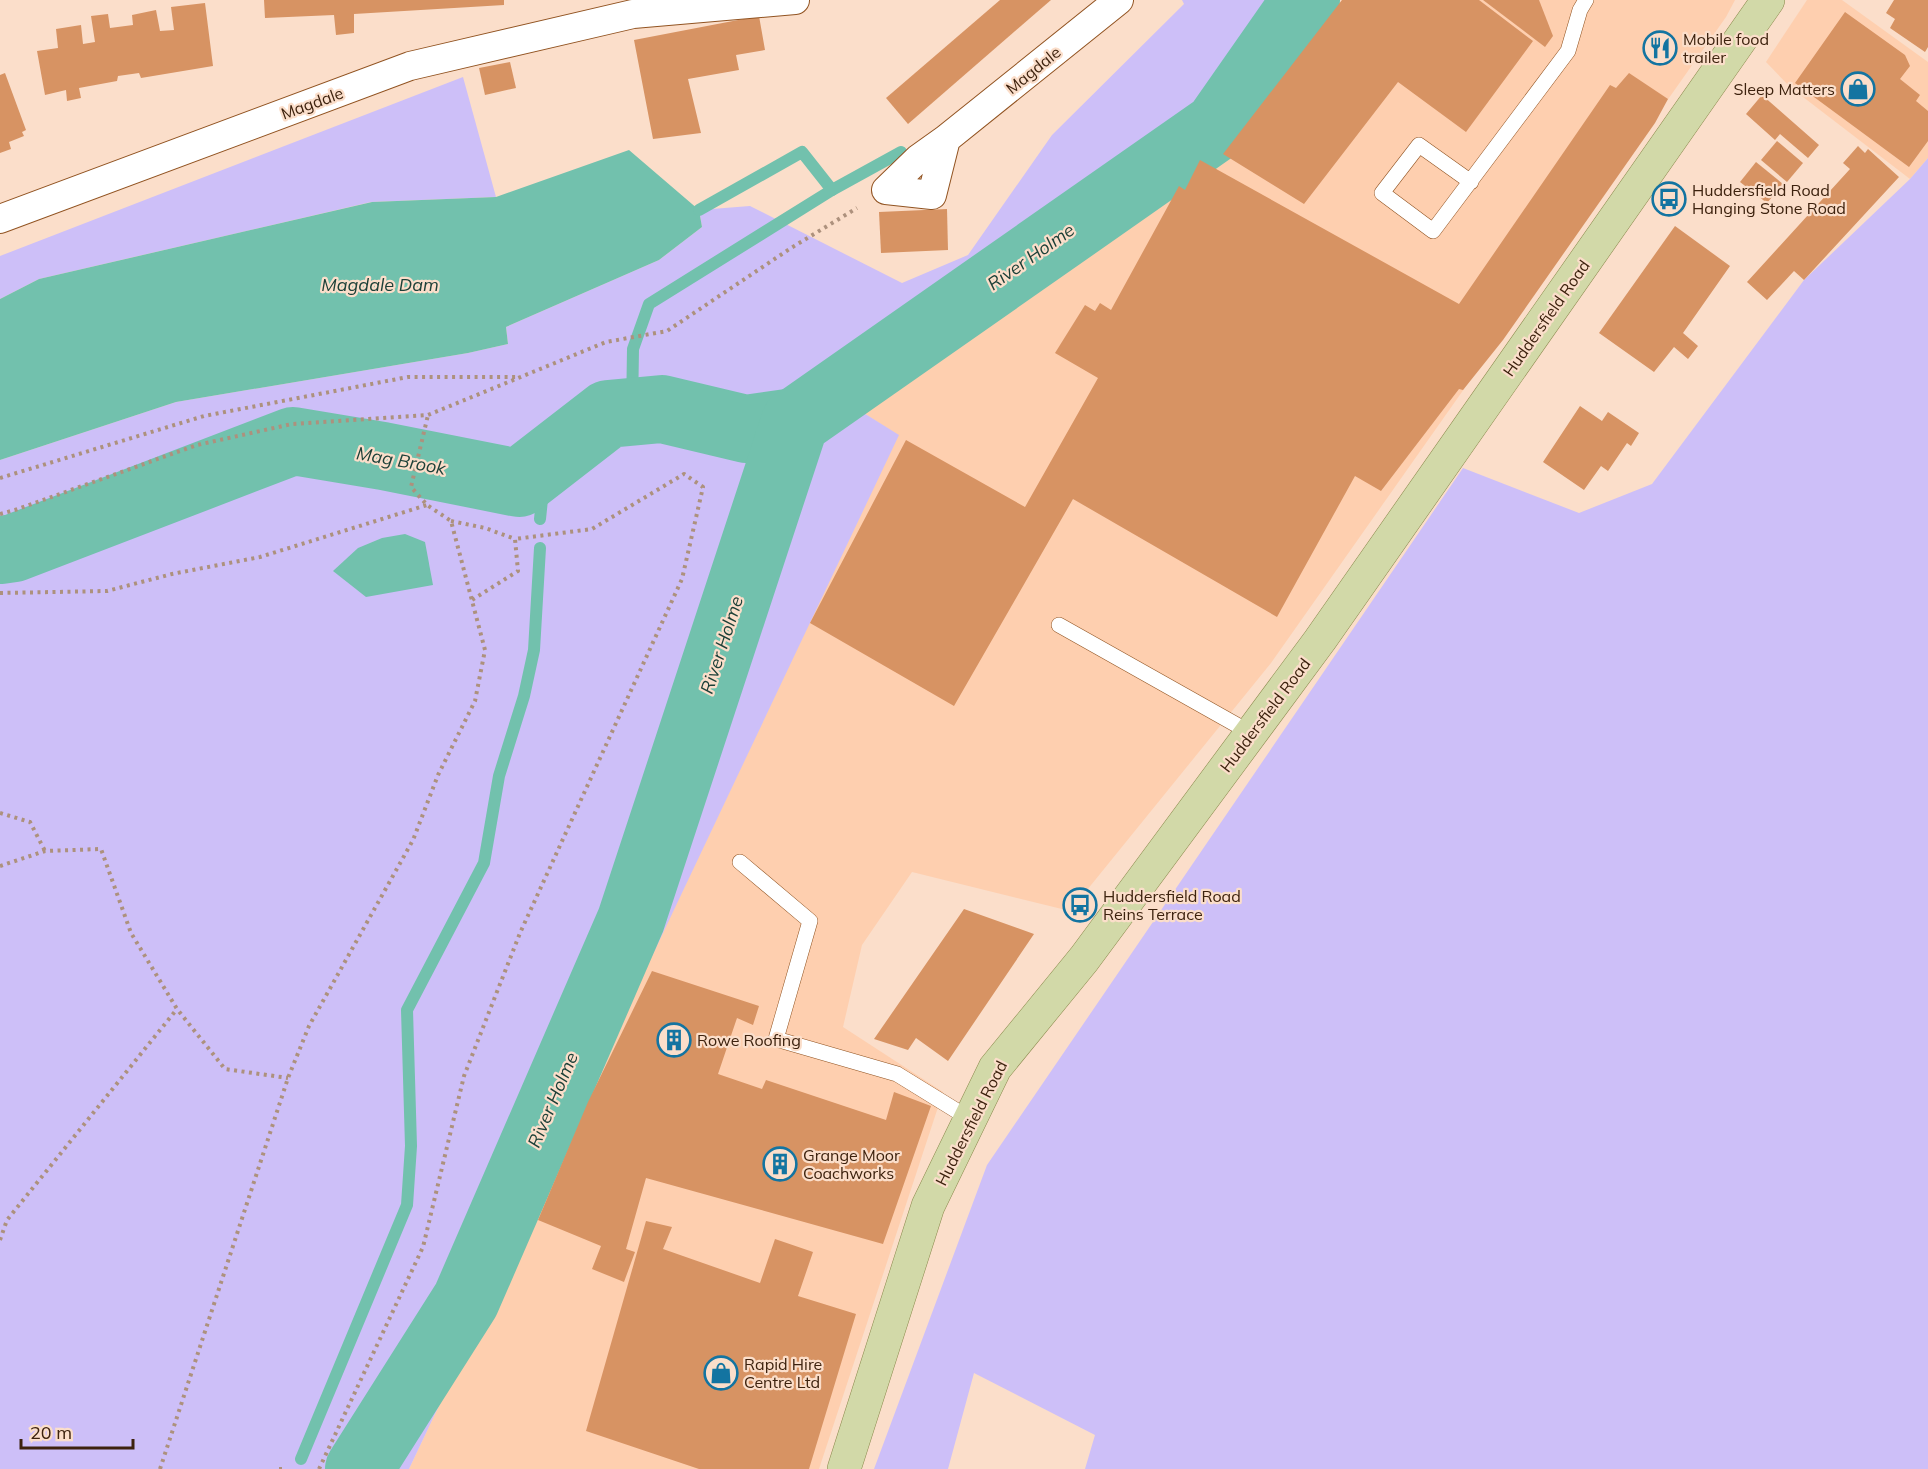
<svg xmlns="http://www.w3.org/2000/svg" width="1928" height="1469" viewBox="0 0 1928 1469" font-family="Mulish,sans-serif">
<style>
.built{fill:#fecfaf}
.green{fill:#cdbff8}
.water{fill:#72c1ad}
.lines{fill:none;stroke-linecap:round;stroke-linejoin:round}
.stream{stroke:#72c1ad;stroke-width:12}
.river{stroke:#72c1ad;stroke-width:68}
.building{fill:#d79363}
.lane-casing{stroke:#915321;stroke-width:16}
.street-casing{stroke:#915321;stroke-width:30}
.primary-casing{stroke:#8a894c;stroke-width:34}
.path{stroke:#ad917d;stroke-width:4;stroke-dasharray:3 4.5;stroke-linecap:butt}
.lane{stroke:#fff;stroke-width:15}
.street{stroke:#fff;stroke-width:28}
.primary{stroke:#d2d9a8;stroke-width:33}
.labels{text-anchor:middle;stroke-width:4.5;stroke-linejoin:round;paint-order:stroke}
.poi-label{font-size:16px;fill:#3d220e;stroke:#fbdeca;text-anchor:start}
.street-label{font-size:16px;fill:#3d220e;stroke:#fbdeca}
.water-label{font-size:18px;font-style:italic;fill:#1c4038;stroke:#fbdeca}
</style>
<rect width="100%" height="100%" fill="#fbdeca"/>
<g class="built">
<polygon points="1342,0 1735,0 1726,17 1271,663 1070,911 912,872 862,945 843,1027 943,1092 819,1469 409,1469 898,435 859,410 1223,154"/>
<polygon points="1807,0 1842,0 1928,62 1928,158 1910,179 1790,87 1766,62"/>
</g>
<g class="green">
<polygon points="1182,0 1290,0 1190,145 879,346 859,410 899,435 409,1469 0,1469 0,460 176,402 468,353 508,344 506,327 659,260 702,227 699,210 750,206 902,283 968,255 1052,135 1184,4"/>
<polygon points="463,77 496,197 371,202 39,279 0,299 0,256"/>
<polygon points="1928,158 1928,1469 1085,1469 1095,1435 974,1373 948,1469 874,1469 987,1165 1463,468 1579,513 1652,484 1804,280 1910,179"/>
</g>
<g class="water">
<polygon points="629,150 699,210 702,227 659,260 506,327 508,344 468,353 176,402 0,460 0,299 39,279 372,202 496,197"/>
<polygon points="405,534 425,542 433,585 366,597 333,571 358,548 382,538"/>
</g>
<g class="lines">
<g class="stream">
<polyline points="699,210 802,152 832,190"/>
<polyline points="632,412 633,349 649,304 832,190 901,152"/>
<polyline points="540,519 546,460"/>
<polyline points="301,1459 407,1205 411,1146 407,1010 484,863 499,776 524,696 534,650 540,548"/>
</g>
<g class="river">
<polyline points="0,550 14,548 293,441 383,456 519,483 608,414 662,409 746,429 795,422"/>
<polyline points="359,1469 466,1300 631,920 795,422 1218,126 1306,0"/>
</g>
</g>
<g class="building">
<polygon points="264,0 504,0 504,5 354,14 354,33 336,35 334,15 265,18"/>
<polygon points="1000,0 1051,0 908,124 886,98"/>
<polygon points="1342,0 1479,0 1533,41 1466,132 1398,82 1304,204 1223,154"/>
<polygon points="1483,0 1539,0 1553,36 1545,47"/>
<polygon points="1894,0 1928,0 1928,47 1925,52 1890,28 1895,19 1886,13"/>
<polygon points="205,3 213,66 141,78 139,73 118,76 117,81 79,88 81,98 67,101 66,90 45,95 37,51 58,48 56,29 81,25 83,44 95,42 91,16 108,14 110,28 133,25 132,15 156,10 160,31 174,30 171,7"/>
<polygon points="1845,12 1905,55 1910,66 1900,79 1920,95 1916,101 1928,111 1928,141 1909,167 1795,83"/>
<polygon points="759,16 765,50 736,55 739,70 688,79 701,133 653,139 634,40"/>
<polygon points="510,62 516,88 485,95 479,68"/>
<polygon points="5,73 26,130 22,132 24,136 9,142 11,149 0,153 0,75"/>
<polygon points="1629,73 1668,99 1655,123 1503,340 1463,390 1459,389 1381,491 1355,476 1277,617 1073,499 954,706 810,623 906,440 1025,507 1098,378 1055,353 1085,305 1095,311 1100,303 1111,310 1179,186 1185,190 1200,160 1459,304 1610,85 1616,88"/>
<polygon points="1762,95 1819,145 1808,158 1780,134 1775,140 1746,114"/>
<polygon points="1777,141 1803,163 1787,182 1761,160"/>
<polygon points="1858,146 1865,153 1868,149 1899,177 1804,280 1794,271 1767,300 1747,282 1850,169 1843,163"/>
<polygon points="1756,162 1783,184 1767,203 1740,182"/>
<polygon points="947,209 948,250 881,253 879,212"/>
<polygon points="1675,226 1730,266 1683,333 1698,346 1688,359 1674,347 1654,372 1599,333"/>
<polygon points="1580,406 1602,421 1608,412 1639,433 1631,446 1627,443 1608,471 1601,466 1584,490 1543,462"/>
<polygon points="964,909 1034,934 948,1061 916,1038 908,1050 874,1039"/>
<polygon points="652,971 759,1006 753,1025 737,1018 718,1074 762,1089 766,1080 886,1120 894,1092 931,1106 883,1244 646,1178 626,1249 635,1252 624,1282 592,1269 601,1246 538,1220 588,1102"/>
<polygon points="646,1221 672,1227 663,1249 760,1283 775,1239 813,1252 798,1296 856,1314 809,1469 699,1469 586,1431"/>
</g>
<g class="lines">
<g class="lane-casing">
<g id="lane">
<polyline points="1471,182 1419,145 1382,193 1433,231 1568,51 1580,10 1586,0"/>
<polyline points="1059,625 1251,733"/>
<polyline points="740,862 810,921 776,1039 897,1074 970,1119"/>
</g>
</g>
<g class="street-casing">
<g id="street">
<polyline points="946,139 932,195 886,190 918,159 946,139 1119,0"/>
<polyline points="0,219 410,66 633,14 795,0"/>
</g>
</g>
<g class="primary-casing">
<polyline id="primary" points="844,1469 928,1206 995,1068 1084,959 1320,640 1768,0"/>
</g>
<g class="path">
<polyline points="0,478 204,416 408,377 517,377"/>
<polyline points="0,514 15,510 197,445 292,424 428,415 606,342 667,331 791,248 857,208"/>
<polyline points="451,521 485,528 515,539 518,571 472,600"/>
<polyline points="0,593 107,591 172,574 260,557 427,505"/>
<polyline points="0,813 30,822 45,851"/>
<polyline points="0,866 45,851 101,849 131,933 177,1009 225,1069 288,1078"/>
<polyline points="0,1240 7,1220 177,1009"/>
<polyline points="160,1469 288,1078 309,1026 413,840 438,775 475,701 485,650 451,521 427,505 411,487 428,415"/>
<polyline points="279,1469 286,1469"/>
<polyline points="319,1469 423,1247 464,1076 520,933 682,579 703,487 684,474 592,529 515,539"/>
</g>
<use href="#lane" class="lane"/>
<use href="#street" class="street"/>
<use href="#primary" class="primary"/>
</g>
<defs>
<g id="restaurant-ring" transform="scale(1.725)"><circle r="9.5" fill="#fbdeca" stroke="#1374a1" stroke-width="1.5"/><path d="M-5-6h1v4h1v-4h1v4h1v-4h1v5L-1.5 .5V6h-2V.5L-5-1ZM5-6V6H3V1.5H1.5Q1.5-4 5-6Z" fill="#1374a1"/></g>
<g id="shop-ring" transform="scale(1.725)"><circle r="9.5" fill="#fbdeca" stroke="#1374a1" stroke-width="1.5"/><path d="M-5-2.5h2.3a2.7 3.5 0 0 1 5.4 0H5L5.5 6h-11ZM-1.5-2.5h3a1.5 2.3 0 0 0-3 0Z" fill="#1374a1"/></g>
<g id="bus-ring" transform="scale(1.725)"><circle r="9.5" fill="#fbdeca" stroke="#1374a1" stroke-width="1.5"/><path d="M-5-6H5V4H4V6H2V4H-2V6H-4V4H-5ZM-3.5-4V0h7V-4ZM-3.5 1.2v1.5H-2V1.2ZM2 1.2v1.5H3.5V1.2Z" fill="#1374a1"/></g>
<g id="building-ring" transform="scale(1.725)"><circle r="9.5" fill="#fbdeca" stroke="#1374a1" stroke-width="1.5"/><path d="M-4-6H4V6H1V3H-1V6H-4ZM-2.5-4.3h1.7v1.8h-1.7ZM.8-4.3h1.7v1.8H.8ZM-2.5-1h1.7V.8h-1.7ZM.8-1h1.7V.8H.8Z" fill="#1374a1"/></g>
</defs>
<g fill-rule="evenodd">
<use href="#restaurant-ring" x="1660" y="48"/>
<use href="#shop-ring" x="1858" y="89"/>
<use href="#bus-ring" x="1669" y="199"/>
<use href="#bus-ring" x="1080" y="905"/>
<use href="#building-ring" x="674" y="1040"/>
<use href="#building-ring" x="780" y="1164"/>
<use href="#shop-ring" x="721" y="1373"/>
</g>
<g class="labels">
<g class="poi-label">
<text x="1683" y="45">Mobile food<tspan x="1683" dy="18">trailer</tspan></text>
<text x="1835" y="95" text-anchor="end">Sleep Matters</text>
<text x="1692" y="196">Huddersfield Road<tspan x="1692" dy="18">Hanging Stone Road</tspan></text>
<text x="1103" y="902">Huddersfield Road<tspan x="1103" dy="18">Reins Terrace</tspan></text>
<text x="697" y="1046">Rowe Roofing</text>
<text x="803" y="1161">Grange Moor<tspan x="803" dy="18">Coachworks</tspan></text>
<text x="744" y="1370">Rapid Hire<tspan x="744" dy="18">Centre Ltd</tspan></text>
</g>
<g class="street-label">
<text transform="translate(1033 70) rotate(-39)" y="6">Magdale</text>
<text transform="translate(312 103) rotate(-20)" y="6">Magdale</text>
<text transform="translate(1546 318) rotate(-55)" y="6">Huddersfield Road</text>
<text transform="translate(1265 715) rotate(-53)" y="6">Huddersfield Road</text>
<text transform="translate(971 1123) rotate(-63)" y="6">Huddersfield Road</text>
</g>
<g class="water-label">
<text transform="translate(1031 257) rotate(-35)" y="6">River Holme</text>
<text x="380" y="291">Magdale Dam</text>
<text transform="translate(401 461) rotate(10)" y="6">Mag Brook</text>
<text transform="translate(722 645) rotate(-72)" y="6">River Holme</text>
<text transform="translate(553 1100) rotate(-67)" y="6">River Holme</text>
</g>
</g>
<path d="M21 1439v9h112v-9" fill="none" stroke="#3d220e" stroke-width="3"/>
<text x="30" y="1439" font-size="18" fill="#3d220e" stroke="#fbdeca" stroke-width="4.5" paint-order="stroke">20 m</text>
</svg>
